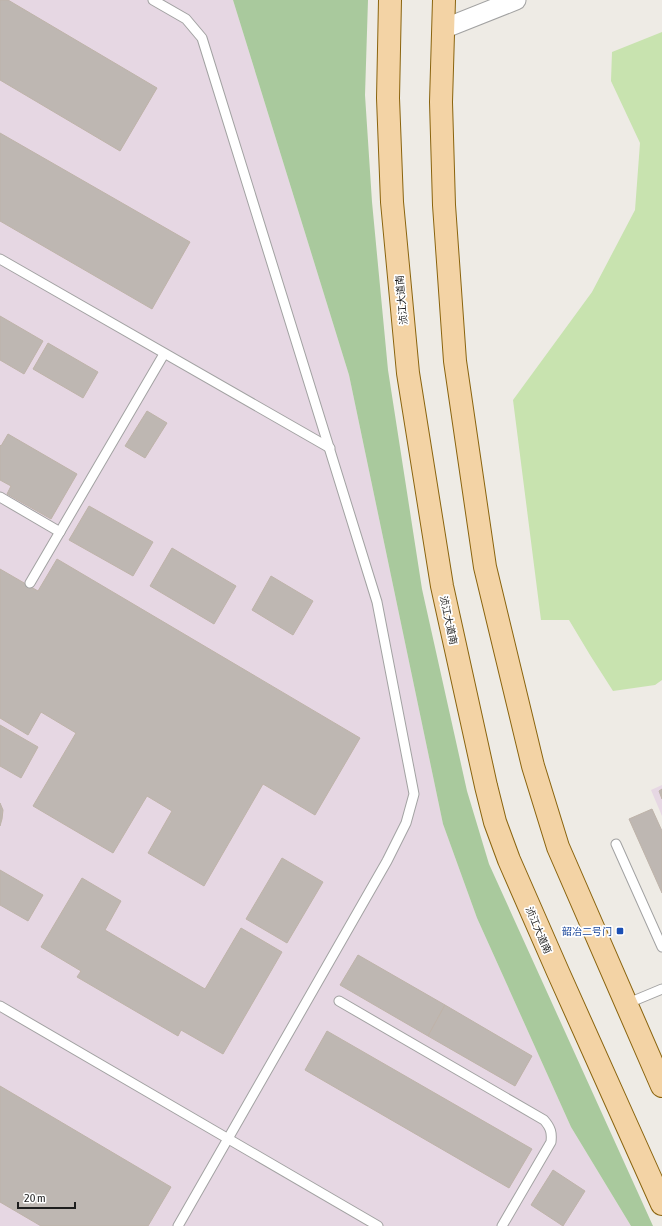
<svg xmlns="http://www.w3.org/2000/svg" width="662" height="1226" viewBox="0 0 662 1226" font-family="'Asap Condensed','Noto Sans SC',sans-serif">
<style>
.industrial{fill:#e6d7e3}
.grass{fill:#c8e3af}
.forest{fill:#a9c99d}
.building{fill:#beb7b2;stroke:#beb3a9}
.lines{fill:none;stroke-linecap:round;stroke-linejoin:round}
.lane-casing{stroke:#a2a2a2;stroke-width:11}
.street-casing{stroke:#a2a2a2;stroke-width:21}
.primary-casing{stroke:#8a640e;stroke-width:24}
.lane{stroke:#fff;stroke-width:9}
.street{stroke:#fff;stroke-width:19}
.primary{stroke:#f3d3a5;stroke-width:22}
.transit-dot{fill:#1a4fb4;stroke:#fff;stroke-width:1.5}
.labels{text-anchor:middle;stroke-width:3.5;stroke-linejoin:round;paint-order:stroke}
.street-label{font-size:10px;fill:#1e1e1e;stroke:#fff}
.transit-label{font-size:10px;fill:#164399;stroke:#fff;text-anchor:end}
</style>
<rect width="100%" height="100%" fill="#eeebe5"/>
<g class="industrial">
<polygon points="0,0 233,0 349,375 443,824 477,918 571,1127 631,1226 0,1226"/>
<polygon points="662,785 662,816 651,790"/>
</g>
<polygon class="grass" points="662,32 662,680 655,685 613,691 590,655 569,620 541,620 513,400 592,292 635,210 640,143 611,81 612,52"/>
<polygon class="forest" points="233,0 368,0 365,95 372,202 388,370 422,589 467,791 489,864 653,1226 631,1226 571,1127 477,918 443,824 349,375"/>
<g class="building">
<polygon points="0,0 8,0 157,88 120,151 0,80"/>
<polygon points="0,133 190,242 152,309 0,221"/>
<polygon points="0,316 43,341 24,374 0,360"/>
<polygon points="48,343 98,372 83,398 33,369"/>
<polygon points="147,411 167,423 145,458 125,446"/>
<polygon points="8,434 77,474 51,519 7,494 11,486 0,480 0,445 1,446"/>
<polygon points="89,506 153,542 133,576 69,540"/>
<polygon points="172,548 236,586 214,624 150,586"/>
<polygon points="57,559 360,738 315,815 263,784 204,886 148,853 172,811 147,796 113,853 33,806 76,733 41,712 28,735 0,718 0,569 38,591"/>
<polygon points="271,576 313,601 293,635 252,610"/>
<polygon points="0,725 38,747 21,778 0,766"/>
<polygon points="662,789 662,799 659,791"/>
<polygon points="0,803 3,810 2,819 0,826"/>
<polygon points="652,809 662,831 662,893 629,819"/>
<polygon points="282,858 323,882 287,943 246,919"/>
<polygon points="0,870 43,895 28,921 0,905"/>
<polygon points="82,878 121,901 105,930 205,989 241,928 282,952 223,1054 181,1030 178,1036 77,977 81,971 41,947"/>
<polygon points="358,955 445,1005 428,1036 340,985"/>
<polygon points="445,1005 532,1056 515,1086 428,1036"/>
<polygon points="327,1031 532,1149 509,1188 305,1070"/>
<polygon points="0,1086 171,1187 148,1226 41,1226 0,1202"/>
<polygon points="553,1170 585,1191 563,1226 531,1205"/>
</g>
<g class="lines">
<g class="lane-casing">
<g id="lane">
<polyline points="153,0 186,19 202,38 377,602 414,794 406,823 387,861 178,1226"/>
<polyline points="0,259 330,448"/>
<polyline points="0,497 60,532"/>
<polyline points="30,583 164,354"/>
<polyline points="616,844 662,947"/>
<path d="M 339,1001 L 544,1120 C 551,1128 552,1133 551,1142 L 502,1226"/>
<polyline points="626,1004 662,989"/>
<polyline points="0,1006 378,1226"/>
</g>
</g>
<g class="street-casing">
<polyline id="street" points="443,29 516,0"/>
</g>
<g class="primary-casing">
<g id="primary">
<polyline points="390,0 388,98 392,202 408,373 442,586 486,786 495,822 509,860 558,972 662,1204"/>
<polyline points="444,0 441,102 444,205 455,361 485,567 533,766 558,847 662,1086"/>
</g>
</g>
<use href="#lane" class="lane"/>
<use href="#street" class="street"/>
<use href="#primary" class="primary"/>
</g>
<rect class="transit-dot" x="616" y="927" width="8" height="8" rx="2"/>
<g class="labels">
<g class="street-label">
<text transform="translate(401 300) rotate(-95)" y="4">浈江大道南</text>
<text transform="translate(449 620) rotate(78)" y="4">浈江大道南</text>
<text transform="translate(539 930) rotate(67)" y="4">浈江大道南</text>
</g>
<g class="transit-label">
<text x="612" y="935">韶冶二号门</text>
</g>
</g>
<path d="M18 1202v6h57v-6" fill="none" stroke="#1e1e1e" stroke-width="2"/>
<text x="24" y="1202" font-size="12" fill="#1e1e1e" stroke="#ffffff" stroke-width="3" paint-order="stroke">20 m</text>
</svg>
